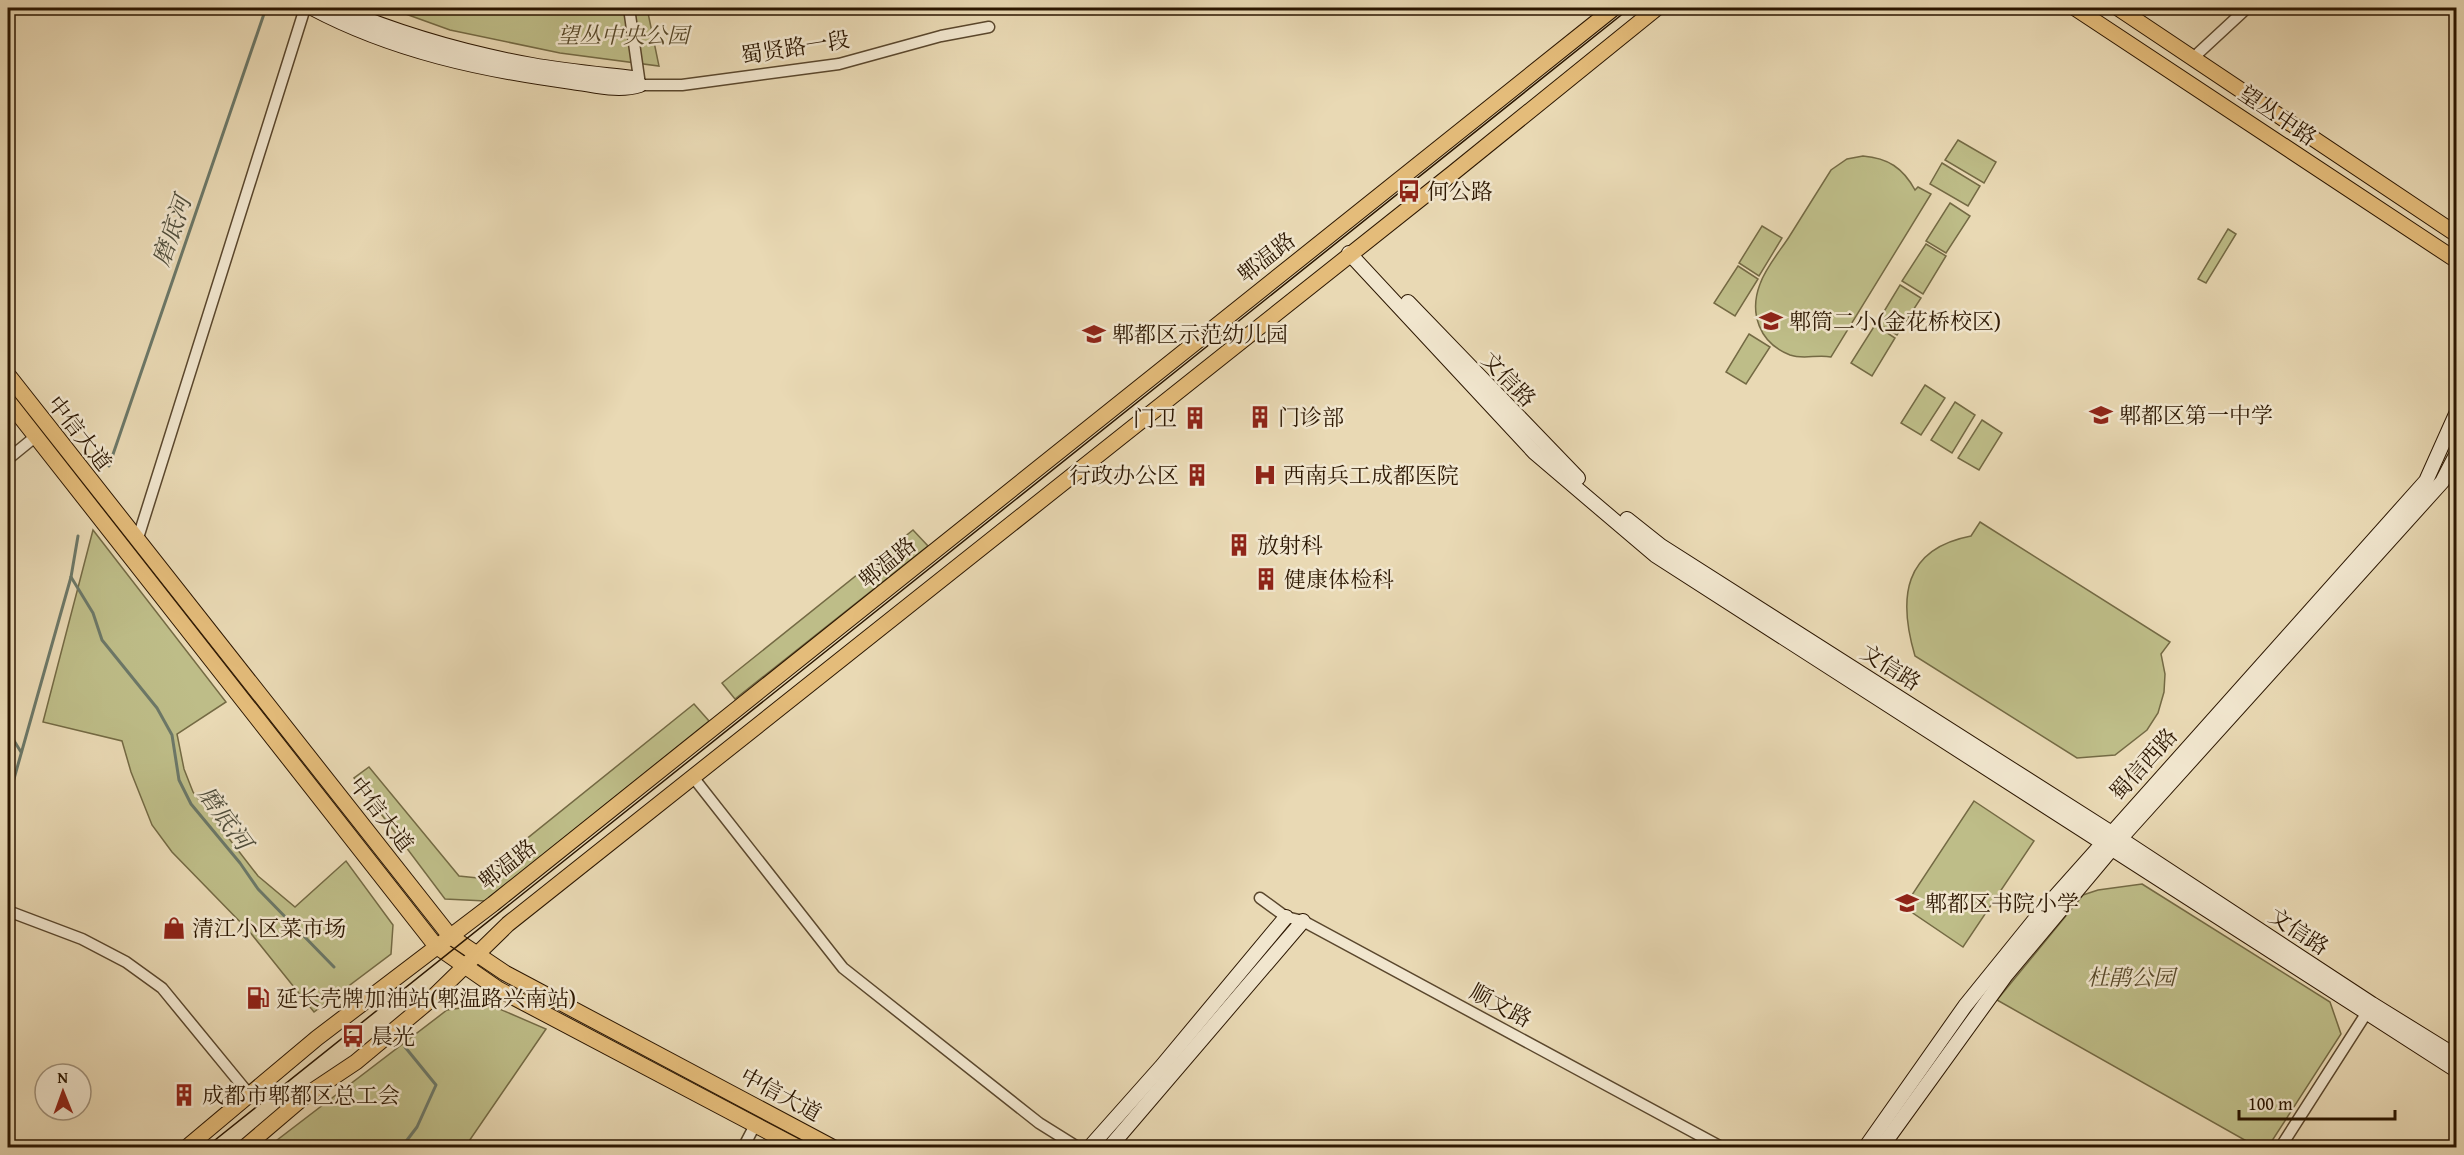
<svg xmlns="http://www.w3.org/2000/svg" width="2464" height="1155" viewBox="0 0 2464 1155" font-family="'Gentium Book Plus','Noto Serif SC',serif">
<style>
.green{fill:#bebd88;stroke:#746a44;stroke-width:1.5}
.lines{fill:none;stroke-linecap:round;stroke-linejoin:round}
.stream{stroke:#6c7868;stroke-width:3}
.street-casing{stroke:#5a472d;stroke-width:13}
.secondary-casing{stroke:#2b1600;stroke-width:16}
.primary-casing{stroke:#2b1600;stroke-width:17}
.street{stroke:#f1e6ce;stroke-width:10}
.secondary{stroke:#f1e6ce;stroke-width:14}
.primary{stroke:#e4bc7a;stroke-width:15}
.tram{stroke:#2b1600;stroke-width:1.5}
.labels{text-anchor:middle;stroke-width:5;stroke-linejoin:round;paint-order:stroke}
.park-label{font-size:22px;font-style:italic;fill:#574829;stroke:#f1e6ce}
.street-label{font-size:22px;fill:#2b1600;stroke:#f1e6ce}
.poi-label{font-size:22px;fill:#2b1600;stroke:#f1e6ce;text-anchor:start}
.water-label{font-size:24px;font-style:italic;fill:#514f3d;stroke:#f1e6ce}
</style>
<rect width="100%" height="100%" fill="#e9d9b4"/>
<filter id="stains"><feTurbulence type="fractalNoise" baseFrequency=".00333" numOctaves="4"/><feColorMatrix values="0 0 0 0 .2 0 0 0 0 .09 0 0 0 0 .02 0 0 0 .5 -.17"/></filter>
<radialGradient id="worn" r=".72"><stop offset=".6" stop-color="#630" stop-opacity="0"/><stop offset="1" stop-color="#630" stop-opacity=".3"/></radialGradient>
<g class="green">
<polygon points="389,8 647,8 659,66 560,53 450,30"/>
<polygon points="1958,140 1996,162 1984,183 1945,160"/>
<path d="M 1863,156 C 1888,158 1903,168 1915,190 L 1918,187 L 1931,194 L 1831,357 C 1817,354 1804,360 1790,355 C 1759,343 1749,313 1760,284 C 1766,267 1780,251 1789,237 C 1803,215 1817,192 1831,170 L 1847,159 Z"/>
<polygon points="1942,163 1980,186 1968,206 1930,184"/>
<polygon points="1950,203 1970,216 1946,253 1926,241"/>
<polygon points="1762,226 1782,238 1759,276 1739,263"/>
<polygon points="2228,229 2236,234 2206,283 2198,279"/>
<polygon points="1926,244 1946,256 1923,294 1902,281"/>
<polygon points="1738,266 1758,279 1735,316 1714,303"/>
<polygon points="1900,285 1921,298 1897,335 1877,323"/>
<polygon points="1875,325 1895,338 1872,376 1851,363"/>
<polygon points="1749,334 1770,347 1746,384 1726,372"/>
<polygon points="1925,385 1945,398 1921,435 1901,423"/>
<polygon points="1955,402 1975,415 1952,453 1931,440"/>
<polygon points="1982,420 2002,433 1979,470 1958,458"/>
<path d="M 1980,522 L 2170,642 L 2161,654 L 2165,674 L 2164,692 L 2158,713 L 2147,730 L 2115,755 L 2077,758 L 1915,656 C 1898,598 1903,549 1971,536 Z"/>
<polygon points="93,530 226,702 177,734 184,769 193,792 258,876 295,907 346,861 393,925 391,954 314,1012 249,931 172,852 152,825 131,772 122,741 43,722"/>
<polygon points="913,530 928,546 735,699 722,683"/>
<polygon points="694,704 709,721 486,901 445,899 354,778 369,767 459,876 478,878"/>
<polygon points="1974,801 2034,841 1963,947 1904,907"/>
<polygon points="2142,884 2330,1002 2341,1034 2268,1147 2257,1147 1997,1000 2083,895 2098,890"/>
<polygon points="488,1004 546,1029 465,1147 268,1147 447,1010"/>
</g>
<g class="lines">
<g class="stream">
<polyline points="109,466 266,8"/>
<polyline points="71,577 93,613 102,640 157,708 172,735 179,780 191,804 240,863 258,889 334,967"/>
<polyline points="8,731 21,752"/>
<polyline points="8,800 71,577 78,536"/>
<polyline points="401,1148 417,1127 436,1085 405,1047"/>
</g>
<g class="street-casing">
<g id="street">
<polyline points="629,8 640,85 682,85 839,64 941,36 989,27"/>
<polyline points="2193,58 2247,8"/>
<polyline points="8,459 35,437"/>
<polyline points="137,541 305,8"/>
<polyline points="693,777 843,968 1039,1123 1079,1148"/>
<polyline points="1260,898 1286,917 1303,921 1723,1148"/>
<polyline points="8,911 82,939 126,962 162,988 249,1094"/>
<polyline points="743,1148 755,1125"/>
<polyline points="2280,1148 2371,1006"/>
</g>
</g>
<g class="secondary-casing">
<g id="secondary">
<path d="M 312,8 C 393,51 482,70 572,82 C 595,85 618,92 640,85 L 633,78 C 599,74 565,71 532,65 C 465,53 400,34 338,8"/>
<polyline points="1349,253 1535,453 1655,555 2456,1070"/>
<polyline points="1408,302 1578,478"/>
<polyline points="1627,519 1661,546 2110,832 2372,1004 2456,1056"/>
<polyline points="1089,1148 1161,1067 1286,917"/>
<polyline points="1109,1148 1303,921"/>
<polyline points="1865,1148 1965,1006 2037,917 2426,481 2456,414"/>
<polyline points="1881,1148 2006,975 2120,839 2442,482 2456,455"/>
</g>
</g>
<g class="primary-casing">
<g id="primary">
<polyline points="2075,8 2456,260"/>
<polyline points="2118,8 2456,234"/>
<polyline points="8,375 450,936 505,973 834,1148"/>
<polyline points="8,401 436,946 498,989 799,1148"/>
<polyline points="186,1148 317,1038 493,904 1614,8"/>
<polyline points="244,1148 305,1096 356,1062 428,1002 508,924 1453,173 1657,8"/>
</g>
</g>
<use href="#street" class="street"/>
<use href="#secondary" class="secondary"/>
<use href="#primary" class="primary"/>
<polyline class="tram" points="205,1148 1630,8"/>
</g>
<defs>
<g id="bus-bare" transform="scale(1.8)"><path d="M-5-6H5V4H4V6H2V4H-2V6H-4V4H-5ZM-3.5-4V0h7V-4ZM-3.5 1.2v1.5H-2V1.2ZM2 1.2v1.5H3.5V1.2Z" fill="#8f2418" stroke="#f1e6ce" stroke-width="2.5" paint-order="stroke"/></g>
<g id="school-bare" transform="scale(1.8)"><path d="M0-5L7-2L0 1L-7-2ZM-4 1L0 2.5L4 1V4Q0 6-4 4Z" fill="#8f2418" stroke="#f1e6ce" stroke-width="2.5" paint-order="stroke"/></g>
<g id="building-bare" transform="scale(1.8)"><path d="M-4-6H4V6H1V3H-1V6H-4ZM-2.5-4.3h1.7v1.8h-1.7ZM.8-4.3h1.7v1.8H.8ZM-2.5-1h1.7V.8h-1.7ZM.8-1h1.7V.8H.8Z" fill="#8f2418" stroke="#f1e6ce" stroke-width="2.5" paint-order="stroke"/></g>
<g id="hospital-bare" transform="scale(1.8)"><path d="M-5-5h3v3.5h4V-5h3V5h-3V1.5h-4V5h-3Z" fill="#8f2418" stroke="#f1e6ce" stroke-width="2.5" paint-order="stroke"/></g>
<g id="shop-bare" transform="scale(1.8)"><path d="M-5-2.5h2.3a2.7 3.5 0 0 1 5.4 0H5L5.5 6h-11ZM-1.5-2.5h3a1.5 2.3 0 0 0-3 0Z" fill="#8f2418" stroke="#f1e6ce" stroke-width="2.5" paint-order="stroke"/></g>
<g id="fuel-bare" transform="scale(1.8)"><path d="M-5.5-6h7V0h2V4h1.3V-2.5L3-4.5l.8-.8L6-3V5H2.5V1h-1V6h-7ZM-4.2-4.7v3.2H.2V-4.7Z" fill="#8f2418" stroke="#f1e6ce" stroke-width="2.5" paint-order="stroke"/></g>
</defs>
<g fill-rule="evenodd">
<use href="#bus-bare" x="1409" y="191"/>
<use href="#school-bare" x="1771" y="321"/>
<use href="#school-bare" x="1094" y="334"/>
<use href="#school-bare" x="2101" y="415"/>
<use href="#building-bare" x="1260" y="417"/>
<use href="#building-bare" x="1195" y="418"/>
<use href="#building-bare" x="1197" y="475"/>
<use href="#hospital-bare" x="1265" y="475"/>
<use href="#building-bare" x="1239" y="545"/>
<use href="#building-bare" x="1266" y="579"/>
<use href="#school-bare" x="1907" y="903"/>
<use href="#shop-bare" x="174" y="928"/>
<use href="#fuel-bare" x="258" y="998"/>
<use href="#bus-bare" x="353" y="1036"/>
<use href="#building-bare" x="184" y="1095"/>
</g>
<g class="labels">
<g class="park-label">
<text x="623" y="43">望丛中央公园</text>
<text x="2131" y="985">杜鹃公园</text>
</g>
<g class="street-label">
<text transform="translate(795 47) rotate(-9)" y="8">蜀贤路一段</text>
<text transform="translate(2278 115) rotate(34)" y="8">望丛中路</text>
<text transform="translate(1266 257) rotate(-38)" y="8">郫温路</text>
<text transform="translate(1509 379) rotate(46)" y="8">文信路</text>
<text transform="translate(80 433) rotate(52)" y="8">中信大道</text>
<text transform="translate(887 562) rotate(-39)" y="8">郫温路</text>
<text transform="translate(1891 667) rotate(32)" y="8">文信路</text>
<text transform="translate(2143 764) rotate(-48)" y="8">蜀信西路</text>
<text transform="translate(382 814) rotate(52)" y="8">中信大道</text>
<text transform="translate(507 864) rotate(-38)" y="8">郫温路</text>
<text transform="translate(2299 931) rotate(33)" y="8">文信路</text>
<text transform="translate(1501 1005) rotate(28)" y="8">顺文路</text>
<text transform="translate(781 1094) rotate(28)" y="8">中信大道</text>
</g>
<g class="poi-label">
<text x="1427" y="199">何公路</text>
<text x="1789" y="329">郫筒二小(金花桥校区)</text>
<text x="1112" y="342">郫都区示范幼儿园</text>
<text x="2119" y="423">郫都区第一中学</text>
<text x="1278" y="425">门诊部</text>
<text x="1177" y="426" text-anchor="end">门卫</text>
<text x="1179" y="483" text-anchor="end">行政办公区</text>
<text x="1283" y="483">西南兵工成都医院</text>
<text x="1257" y="553">放射科</text>
<text x="1284" y="587">健康体检科</text>
<text x="1925" y="911">郫都区书院小学</text>
<text x="192" y="936">清江小区菜市场</text>
<text x="276" y="1006">延长壳牌加油站(郫温路兴南站)</text>
<text x="371" y="1044">晨光</text>
<text x="202" y="1103">成都市郫都区总工会</text>
</g>
<g class="water-label">
<text transform="translate(172 231) rotate(-71)" y="8">磨底河</text>
<text transform="translate(225 818) rotate(54)" y="8">磨底河</text>
</g>
</g>
<rect width="2464" height="1155" fill="none" stroke="#e9d9b4" stroke-width="30"/>
<rect x="9" y="9" width="2446" height="1137" fill="none" stroke="#2b1600" stroke-width="3"/>
<rect x="15" y="15" width="2434" height="1125" fill="none" stroke="#2b1600" stroke-width="1.5"/>
<g transform="translate(63 1092) rotate(359)"><circle r="28" fill="#f1e6ce" stroke="#a2937c" stroke-width="1.5"/>
<path d="M0-4.5L10 22L0 15L-10 22Z" fill="#8f2418"/>
<text y="-9" font-size="16" font-weight="bold" text-anchor="middle" fill="#2b1600">N</text>
</g>
<path d="M2239 1110v9h156v-9" fill="none" stroke="#2b1600" stroke-width="3"/>
<text x="2248" y="1110" font-size="18" fill="#2b1600" stroke="#f1e6ce" stroke-width="4.5" paint-order="stroke">100 m</text>
<rect width="100%" height="100%" filter="url(#stains)"/>
<rect width="100%" height="100%" fill="url(#worn)"/>
</svg>
